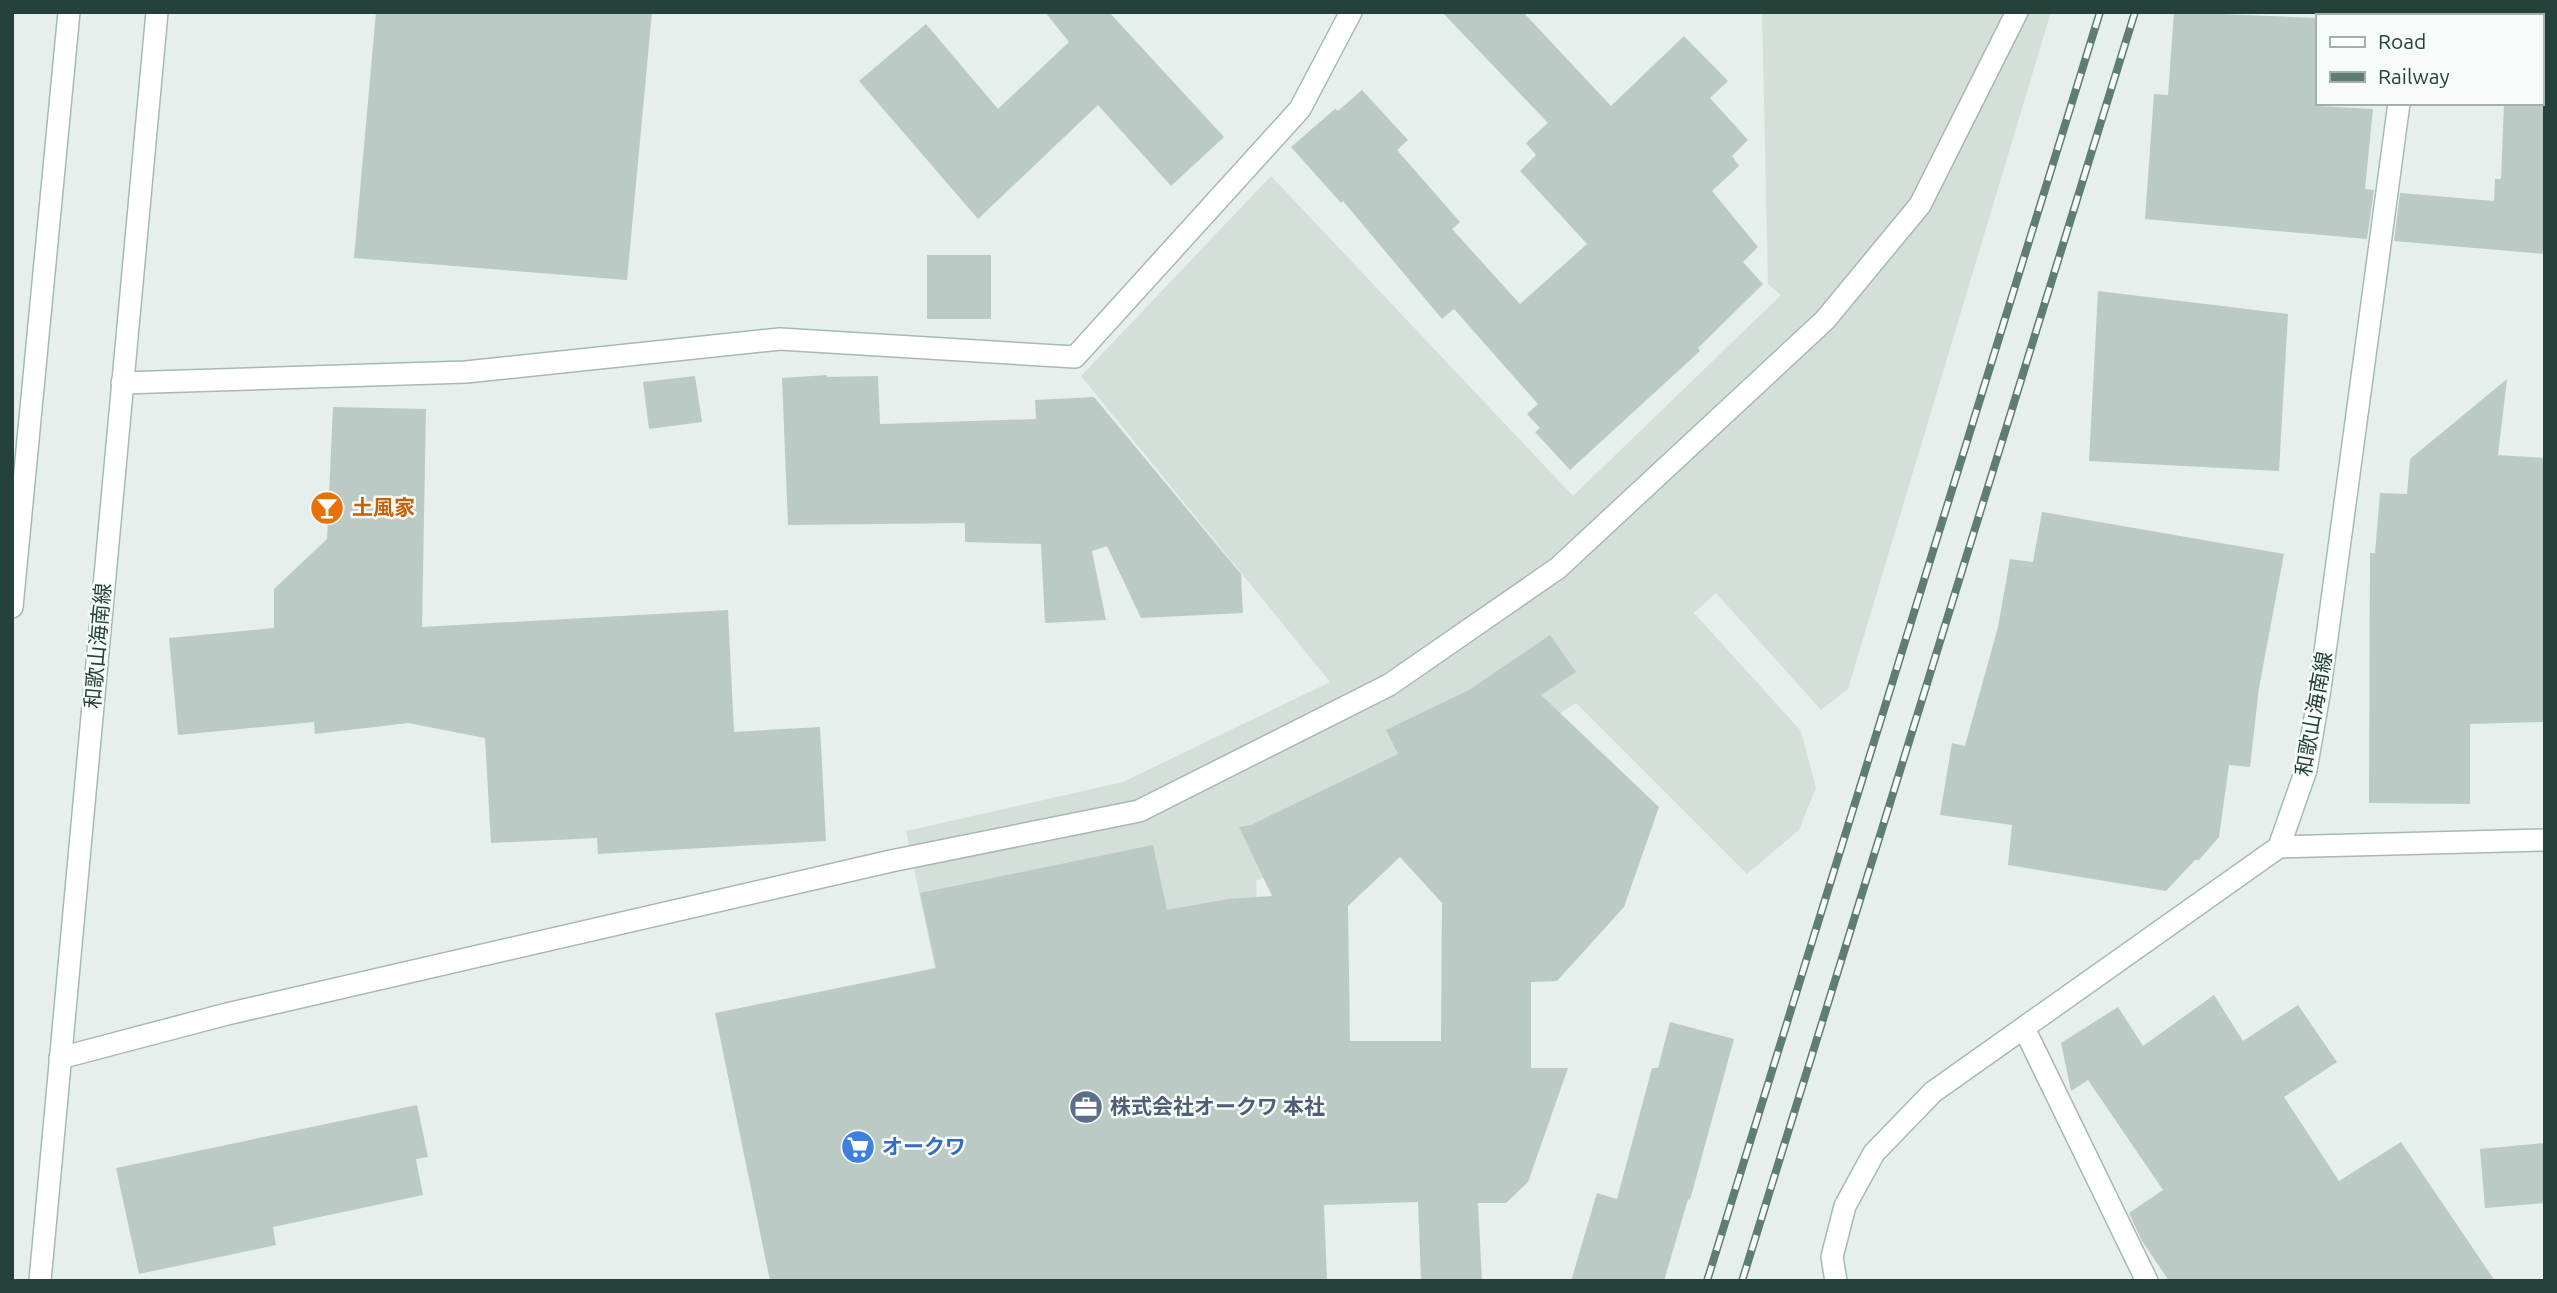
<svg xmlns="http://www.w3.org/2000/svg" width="2557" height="1293" viewBox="0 0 2557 1293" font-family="Ubuntu,'Noto Sans JP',sans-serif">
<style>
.built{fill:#d4dfda}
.building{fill:#bbcac4;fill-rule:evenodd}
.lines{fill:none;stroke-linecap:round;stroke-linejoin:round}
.service-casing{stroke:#a8b8b2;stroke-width:24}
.minor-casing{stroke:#a8b8b2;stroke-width:24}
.secondary-casing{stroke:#a4bbb3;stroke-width:24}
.service{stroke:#fff;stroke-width:21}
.minor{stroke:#fff;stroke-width:21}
.secondary{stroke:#fff;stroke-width:21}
.rail-casing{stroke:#5f7d75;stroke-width:8}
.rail{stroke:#f7fbf9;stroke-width:5;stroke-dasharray:16;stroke-linecap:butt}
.labels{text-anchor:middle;stroke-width:5;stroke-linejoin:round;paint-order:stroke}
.food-label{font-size:21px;font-weight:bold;fill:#c56008;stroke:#f7fbf9;text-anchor:start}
.street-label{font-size:21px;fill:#24423a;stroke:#f7fbf9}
.service-label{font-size:21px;font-weight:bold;fill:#4e5e75;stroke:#f7fbf9;text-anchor:start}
.shop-label{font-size:21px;font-weight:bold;fill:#366cbe;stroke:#f7fbf9;text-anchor:start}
</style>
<rect width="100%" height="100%" fill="#e6efeb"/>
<polygon class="built" points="1762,12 2051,12 1848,689 1821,710 1716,593 1694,613 1801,731 1816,788 1799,830 1747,874 1576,703 1441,789 1256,881 1277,1281 1001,1281 906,831 1123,782 1330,682 1081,376 1271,176 1573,496 1781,295 1768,284"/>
<g class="building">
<polygon points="376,12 652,12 627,280 354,258"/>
<polygon points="1045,12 1109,12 1224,137 1171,186 1098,105 978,219 859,81 926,24 998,109 1069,42"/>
<polygon points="1442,12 1523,12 1611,106 1684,36 1728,81 1710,98 1748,140 1732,156 1739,166 1712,191 1758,247 1743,262 1763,284 1698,348 1700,351 1570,470 1535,432 1540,428 1527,414 1538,404 1454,309 1442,319 1343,201 1341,203 1291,147 1335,109 1338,111 1362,90 1408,140 1397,150 1460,222 1452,229 1520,304 1587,244 1520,171 1536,155 1526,143 1548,123"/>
<polygon points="2174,12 2317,18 2317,106 2373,109 2365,189 2374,190 2367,239 2145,219 2154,94 2168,95"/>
<polygon points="2541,62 2545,62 2545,254 2394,241 2400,193 2494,201 2495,179 2501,179 2504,103 2541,103"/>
<rect x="927" y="255" width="64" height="64"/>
<polygon points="2098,291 2288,314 2279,471 2089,461"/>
<polygon points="827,375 827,377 878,376 880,424 1036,419 1035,400 1094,397 1241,574 1243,613 1141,618 1107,546 1092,551 1106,620 1045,623 1041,544 965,542 965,523 788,525 782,378"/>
<polygon points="695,376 702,422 649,429 643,382"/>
<polygon points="2507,379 2498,455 2545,458 2545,722 2470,724 2470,804 2369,803 2370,553 2375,553 2380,493 2407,494 2410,459"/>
<polygon points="333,407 426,409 422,627 728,610 734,732 820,727 826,841 598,854 597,838 491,843 485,738 408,723 315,734 314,722 178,735 169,638 274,628 274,589 327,539"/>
<polygon points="2042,512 2284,554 2259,688 2250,767 2229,765 2219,837 2199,860 2195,860 2166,891 2008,865 2012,825 1940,815 1952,743 1965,746 1998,627 2010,559 2033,562"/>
<path d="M 1550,635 L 1576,672 L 1541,695 L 1659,807 L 1624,907 L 1557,981 L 1531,982 L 1531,1068 L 1568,1068 L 1528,1182 L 1506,1203 L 1478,1203 L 1482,1281 L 1421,1281 L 1418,1202 L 1324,1205 L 1327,1281 L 770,1281 L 715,1013 L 936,968 L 920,893 L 1153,845 L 1167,910 L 1228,899 L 1272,896 L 1239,827 L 1251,825 L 1398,754 L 1386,730 L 1469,690 ZM 1400,857 L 1442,903 L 1441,1041 L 1350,1041 L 1348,906 Z"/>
<polygon points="2214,995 2243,1041 2298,1005 2337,1062 2284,1097 2339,1181 2401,1142 2495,1281 2169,1281 2142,1241 2129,1213 2163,1190 2088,1080 2071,1091 2061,1043 2118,1007 2143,1046"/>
<polygon points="1670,1022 1734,1039 1690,1200 1688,1199 1664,1281 1571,1281 1597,1193 1617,1199 1652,1068 1658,1068"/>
<polygon points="417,1105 428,1157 416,1159 423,1195 273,1227 276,1245 139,1274 116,1168"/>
<polygon points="2545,1143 2545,1203 2485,1208 2480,1149"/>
</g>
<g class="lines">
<g class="service-casing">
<g id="service">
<polyline points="122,383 466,372 780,339 1075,357 1300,109 1351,12"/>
<polyline points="60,1058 227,1014 891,861 1139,811 1389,685 1558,568 1825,320 1920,205 2017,12"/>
</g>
</g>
<g class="minor-casing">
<g id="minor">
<polyline points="2279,847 2545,840"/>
<polyline points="2024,1028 2147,1281"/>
</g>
</g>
<g class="secondary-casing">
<g id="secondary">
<polyline points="2407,12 2407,16"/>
<polyline points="12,607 69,12"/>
<polyline points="40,1281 157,12"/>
<polyline points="1836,1281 1832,1257 1845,1206 1874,1153 1933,1092 2279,847 2306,770 2320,689 2399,103"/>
</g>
</g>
<use href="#service" class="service"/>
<use href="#minor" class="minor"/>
<use href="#secondary" class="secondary"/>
<g class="rail-casing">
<g id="rail">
<polyline points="1707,1281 2100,12"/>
<polyline points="1742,1281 2135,12"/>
</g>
</g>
<use href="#rail" class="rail"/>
</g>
<defs>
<g id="bar-disc" transform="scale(1.75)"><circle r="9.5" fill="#e8710a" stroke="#f7fbf9"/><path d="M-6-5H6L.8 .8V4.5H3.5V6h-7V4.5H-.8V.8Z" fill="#fff"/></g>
<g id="office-disc" transform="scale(1.75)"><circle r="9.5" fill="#5c6f8a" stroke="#f7fbf9"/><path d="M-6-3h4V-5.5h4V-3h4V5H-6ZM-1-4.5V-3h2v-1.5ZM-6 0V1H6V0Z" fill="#fff"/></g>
<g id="supermarket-disc" transform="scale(1.75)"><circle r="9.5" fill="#3f7fe0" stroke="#f7fbf9"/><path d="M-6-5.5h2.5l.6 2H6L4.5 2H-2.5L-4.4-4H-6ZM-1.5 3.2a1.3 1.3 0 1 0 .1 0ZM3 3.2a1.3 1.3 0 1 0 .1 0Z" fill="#fff"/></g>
</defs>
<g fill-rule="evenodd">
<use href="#bar-disc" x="327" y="508"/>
<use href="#office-disc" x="1086" y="1107"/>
<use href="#supermarket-disc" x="858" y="1147"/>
</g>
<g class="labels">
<g class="food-label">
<text x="352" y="515">土風家</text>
</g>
<g class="street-label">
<text transform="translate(98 646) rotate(-85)" y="7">和歌山海南線</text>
<text transform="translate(2314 714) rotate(-80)" y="7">和歌山海南線</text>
</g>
<g class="service-label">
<text x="1110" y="1114">株式会社オークワ 本社</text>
</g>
<g class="shop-label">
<text x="882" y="1154">オークワ</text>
</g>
</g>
<rect width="2557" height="1293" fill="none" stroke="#24423a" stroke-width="28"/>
<rect x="2316" y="14" width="228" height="91" fill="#f7fbf9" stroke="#a3b1ad" stroke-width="2"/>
<rect x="2330" y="37" width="35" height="10" fill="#ffffff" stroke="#a3b1ad" stroke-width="2"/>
<text x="2378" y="49" font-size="21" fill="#24423a">Road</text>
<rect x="2330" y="72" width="35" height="10" fill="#5f7d75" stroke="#a3b1ad" stroke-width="2"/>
<text x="2378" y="84" font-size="21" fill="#24423a">Railway</text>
</svg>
